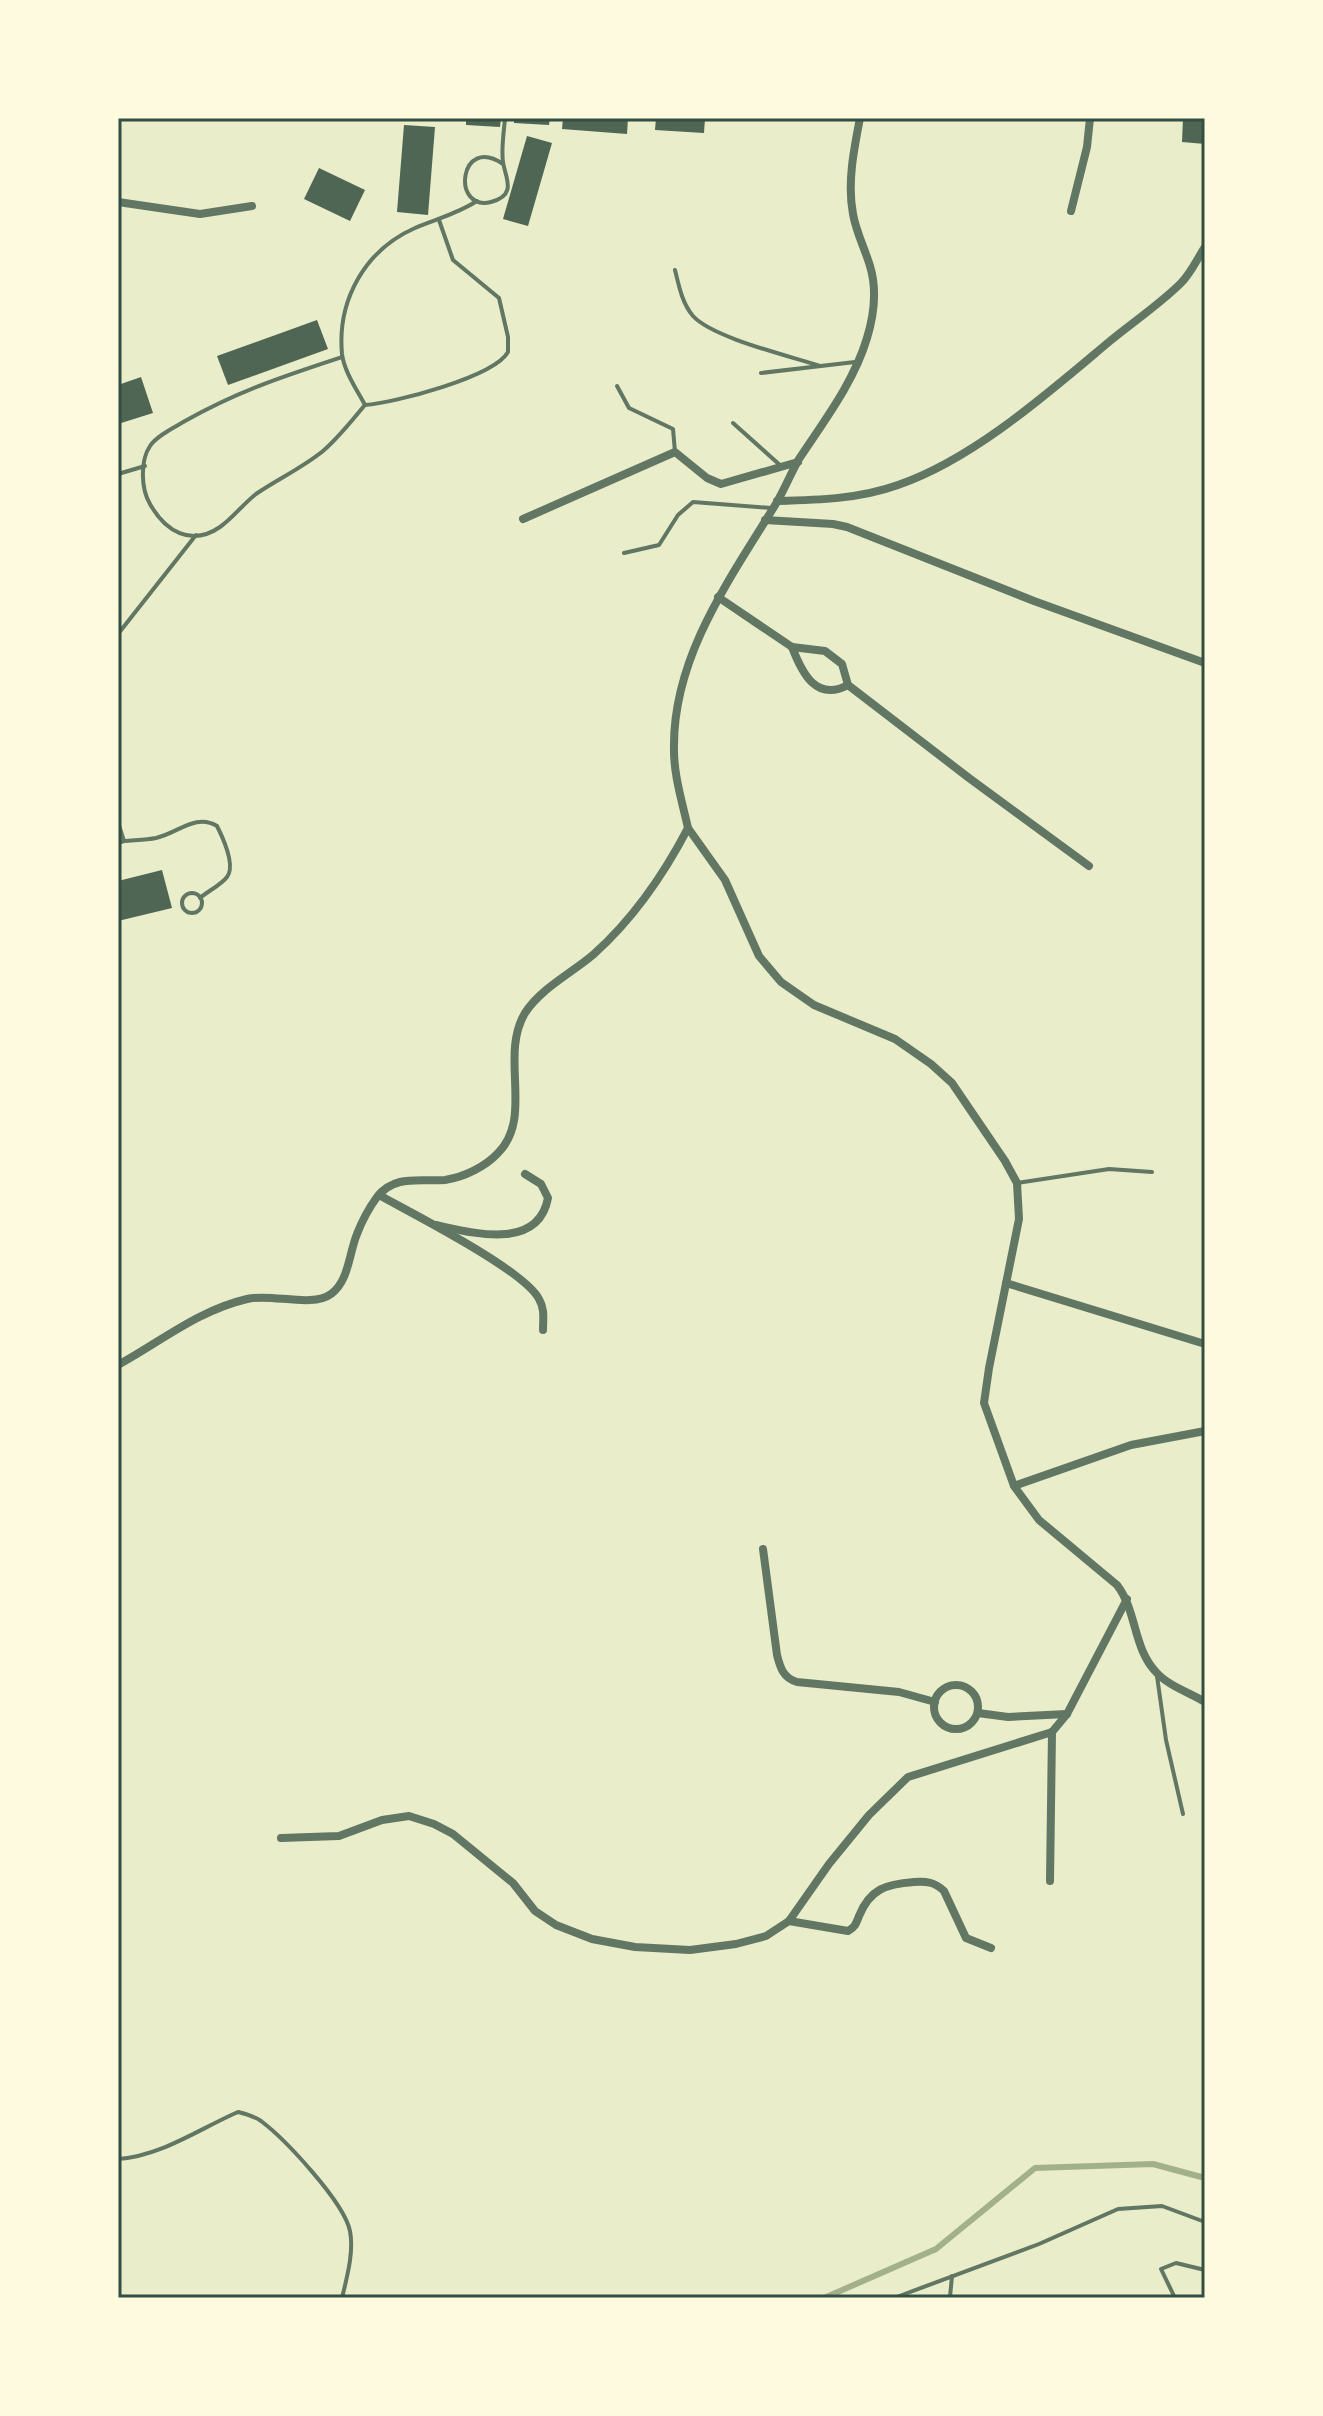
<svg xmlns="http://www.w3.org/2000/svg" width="1323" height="2416" viewBox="0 0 1323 2416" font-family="'Zilla Slab',serif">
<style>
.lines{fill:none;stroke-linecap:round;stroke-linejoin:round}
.stream{stroke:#a3b18a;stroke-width:6}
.building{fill:#4f6655}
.service{stroke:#617663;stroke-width:4}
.minor{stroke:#617663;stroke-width:8}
.neatline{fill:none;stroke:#344e41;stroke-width:3}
</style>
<rect width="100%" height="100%" fill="#e9edc9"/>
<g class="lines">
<polyline class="stream" points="824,2298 936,2249 1035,2168 1153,2164 1205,2178"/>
</g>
<g class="building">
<polygon points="466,118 501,118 500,127 466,125"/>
<polygon points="514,118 550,118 549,125 514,123"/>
<polygon points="563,118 628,118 627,134 562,129"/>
<polygon points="656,118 705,118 704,133 655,130"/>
<polygon points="1183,118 1205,118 1205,144 1182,142"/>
<polygon points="404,125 435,127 428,215 397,212"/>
<polygon points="527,136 552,143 528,226 503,219"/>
<polygon points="319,168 365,190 350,221 304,199"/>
<polygon points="317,320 328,349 228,385 217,356"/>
<polygon points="141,377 153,413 118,424 118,385"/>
<polygon points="162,870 172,908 118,921 118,881"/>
</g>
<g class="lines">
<g class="service">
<path d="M 503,164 C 459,134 451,212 491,202 C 518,195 505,177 503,162 C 501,148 504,132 505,118"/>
<path d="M 439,220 L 453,260 L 499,298 L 508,337 L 508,352 C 494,377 394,403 365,405 C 357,390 344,371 342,354 C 337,300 365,250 415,228 C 436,219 457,214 477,201"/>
<path d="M 675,270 C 679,286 682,303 693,316 C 713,338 790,356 820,366"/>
<path d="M 342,357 C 284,376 238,391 185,421 C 175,427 156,436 150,446 C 140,461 141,489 150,504 C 165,531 191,547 220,527 C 233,518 243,504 256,494 C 278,479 302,468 323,451 C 338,438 351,422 364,406"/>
<polyline points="761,373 855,362"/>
<polyline points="617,386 629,408 673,429 675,452"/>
<polyline points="733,423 781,466"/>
<polyline points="118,474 145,466"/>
<polyline points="624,553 659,545 678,515 693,502 771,508"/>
<polyline points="118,634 196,535"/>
<polyline points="118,822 124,841 118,843"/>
<path d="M 124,841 C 134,840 146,840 156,838 C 178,833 196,813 217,826 C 223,838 236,865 227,877 C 221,885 208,891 200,898"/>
<circle cx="192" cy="903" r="10"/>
<polyline points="1017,1183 1109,1169 1152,1172"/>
<polyline points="1157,1676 1166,1740 1183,1814"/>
<path d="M 118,2159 C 161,2156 199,2129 238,2112 C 246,2114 254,2116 261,2121 C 285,2139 344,2202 350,2231 C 354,2252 347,2277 342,2298"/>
<polyline points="950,2297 952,2276"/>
<polyline points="894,2298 1039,2244 1118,2209 1162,2206 1205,2222"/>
<polyline points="1175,2298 1161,2269 1176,2263 1205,2270"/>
</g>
<g class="minor">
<polyline points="118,202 200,214 252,206"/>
<polyline points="1071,211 1087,147 1090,118"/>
<path d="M 777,501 C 818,500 859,499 898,485 C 974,459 1049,392 1110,341 C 1133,322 1160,304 1181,283 C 1191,273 1197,259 1205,247"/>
<polyline points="523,519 675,452 707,478 721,484 798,462"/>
<polyline points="765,520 833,524 847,527 1034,601 1205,663"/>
<polyline points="718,597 792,647 825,651 842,664 848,685 969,778 1089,866"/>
<path d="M 792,647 C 802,673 816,702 848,685"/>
<path d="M 688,828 L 725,880 L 759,956 L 781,982 L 814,1005 L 895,1039 L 931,1064 L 952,1083 L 1005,1161 L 1017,1183 L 1019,1219 L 989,1368 L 984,1403 L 1014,1486 L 1039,1520 L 1117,1585 C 1137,1611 1133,1648 1156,1672 C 1167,1685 1190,1693 1205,1702"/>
<path d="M 379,1195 C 413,1214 524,1270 539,1299 C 545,1309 543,1319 543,1330"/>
<path d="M 436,1225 C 473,1233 538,1251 548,1198 L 541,1184 L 525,1174"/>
<polyline points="1006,1283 1205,1344"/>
<path d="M 118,1365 C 160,1342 199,1310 247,1299 C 271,1293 312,1308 331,1294 C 349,1281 349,1253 357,1234 C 362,1221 369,1208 377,1197 C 395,1174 420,1182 445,1180 C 464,1177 485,1167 498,1153 C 534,1117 499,1056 525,1013 C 541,988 572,973 594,954 C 634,918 663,876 688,828 C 682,801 673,773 674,745 C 674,654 732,576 777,502 C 785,488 791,473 799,459 C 824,421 854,382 867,338 C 874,315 877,289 870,266 C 865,249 856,232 853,214 C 847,183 854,149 860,118"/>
<polyline points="1014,1486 1131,1445 1205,1431"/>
<path d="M 763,1549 L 777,1655 C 780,1667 783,1678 797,1682 L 899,1692 L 935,1702"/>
<circle cx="956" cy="1707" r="22"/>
<polyline points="978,1713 1008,1717 1067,1714"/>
<polyline points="281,1838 339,1836 382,1820 409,1816 434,1824 453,1834 513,1883 535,1911 556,1925 592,1939 635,1947 690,1950 736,1944 766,1936 789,1921 829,1864 869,1815 908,1777 1052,1732 1067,1714 1127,1599"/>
<polyline points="1050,1881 1052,1732"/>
<path d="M 789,1921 L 848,1931 C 855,1927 856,1924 859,1916 C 870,1889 886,1884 914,1882 C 926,1881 935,1882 944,1891 L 966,1938 L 991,1948"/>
</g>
</g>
<rect width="1323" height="2416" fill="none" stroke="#fefae0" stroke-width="240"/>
<rect x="120" y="120" width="1083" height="2176" class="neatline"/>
</svg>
